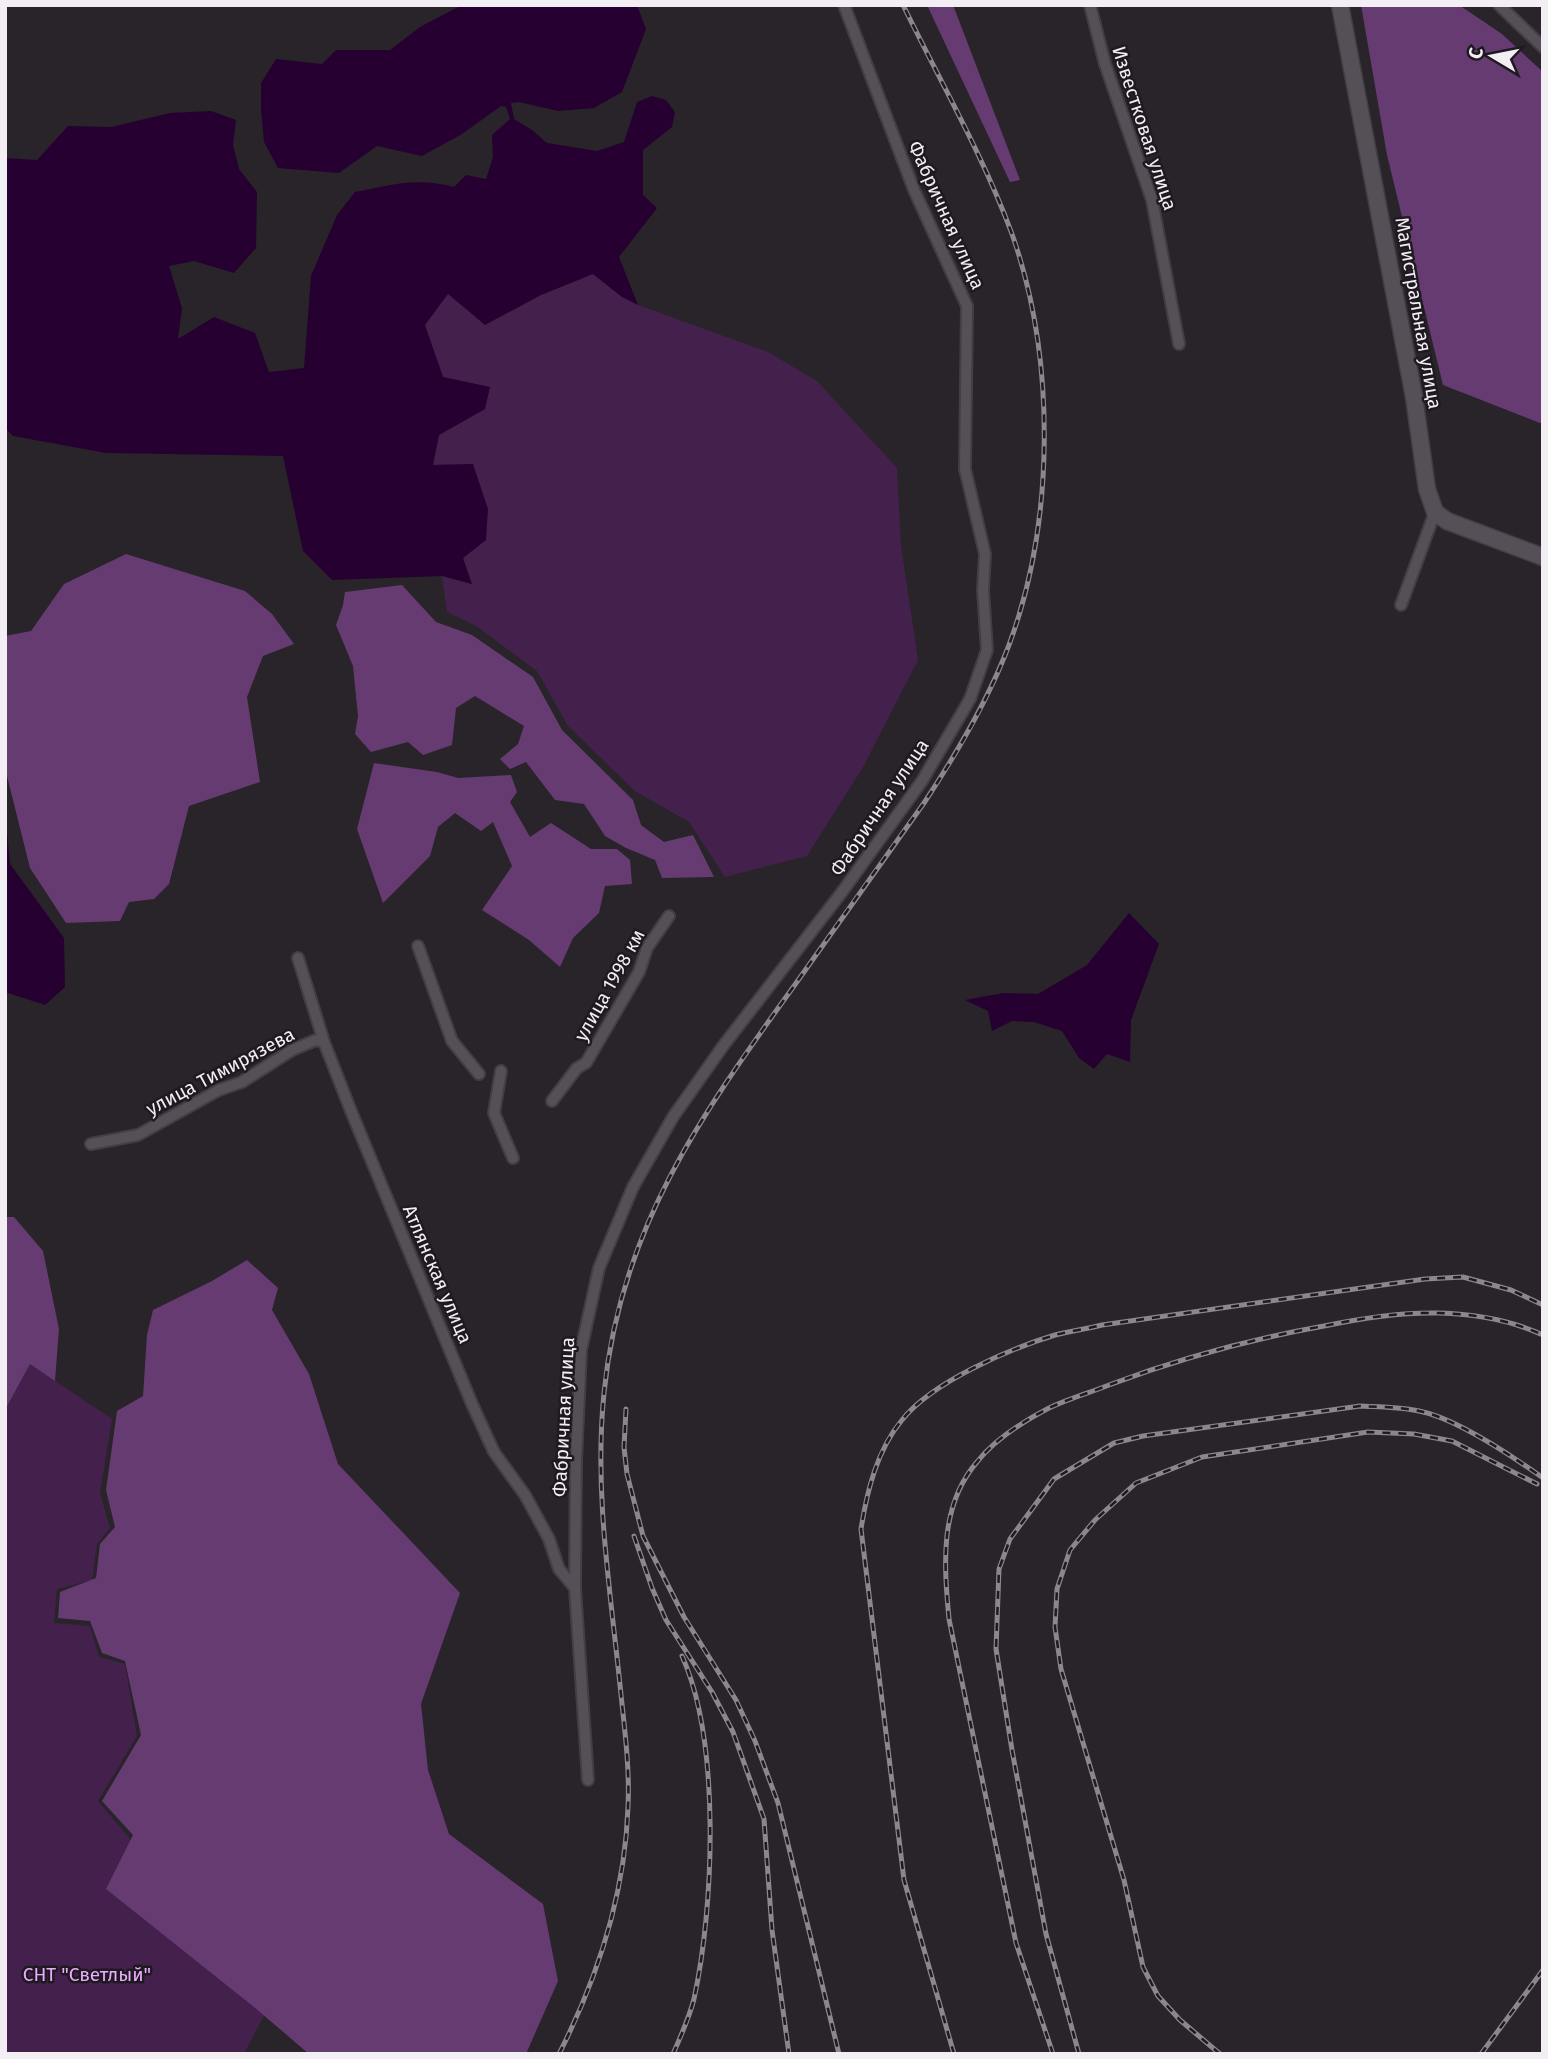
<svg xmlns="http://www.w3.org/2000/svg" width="1548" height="2059" viewBox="0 0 1548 2059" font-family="'Fira Sans',sans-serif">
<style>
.green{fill:#44214d}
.forest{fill:#663b72}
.water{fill:#260030}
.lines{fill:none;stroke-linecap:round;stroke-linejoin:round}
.street-casing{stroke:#423e44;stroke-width:14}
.secondary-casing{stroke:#423e44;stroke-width:19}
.street{stroke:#554f57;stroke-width:10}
.secondary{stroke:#554f57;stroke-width:16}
.rail-casing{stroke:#8c878d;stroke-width:5}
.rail{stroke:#1f1921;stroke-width:2.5;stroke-dasharray:8;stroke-linecap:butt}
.labels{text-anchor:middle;stroke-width:5;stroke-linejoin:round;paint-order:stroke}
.street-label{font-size:19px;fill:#f2eef3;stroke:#1f1921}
.park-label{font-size:19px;fill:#ecacfe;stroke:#1f1921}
</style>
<rect width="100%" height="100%" fill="#29232a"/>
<g class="green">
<polygon points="593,274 622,297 638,305 768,352 817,381 897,468 901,546 918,660 863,767 807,856 725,877 689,822 635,791 568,726 537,671 476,626 447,612 442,576 471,584 463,558 486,540 473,464 433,465 439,435 485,409 489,387 443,377 424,325 448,293 541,295"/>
<polygon points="30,1364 112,1419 100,1493 110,1528 97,1544 92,1580 57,1589 54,1623 90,1626 99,1657 125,1664 137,1736 98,1801 130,1839 144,1884 269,2006 244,2054 5,2054 5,1410"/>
</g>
<g class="forest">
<polygon points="927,5 953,5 1020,180 1010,182"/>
<polygon points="1361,5 1459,5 1502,34 1543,72 1543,421 1540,423 1443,385 1387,155"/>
<polygon points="126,554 245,591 272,614 294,644 263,656 247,697 260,782 189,806 169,884 154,899 129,902 120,921 66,923 30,868 5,768 5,636 31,631 64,584"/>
<polygon points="402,585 436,622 472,635 533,677 562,730 633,800 641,825 664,842 693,835 714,877 662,878 655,860 626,848 605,836 584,804 555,800 526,762 510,769 500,759 518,744 524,726 475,696 456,708 452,745 423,755 408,742 371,752 355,734 358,716 353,666 336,625 343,605 345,592"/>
<polygon points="374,763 437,772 458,778 511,775 517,792 510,802 530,837 551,823 591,849 617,849 630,860 632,884 605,886 599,913 573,938 560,967 529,940 482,910 512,866 493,822 481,831 455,813 438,827 430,856 383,903 357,829"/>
<polygon points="5,1217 14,1217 43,1251 59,1329 55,1381 30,1364 5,1410"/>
<polygon points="247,1260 278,1288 272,1310 309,1374 338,1464 460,1593 421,1704 428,1770 449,1834 543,1904 558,1981 526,2054 309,2054 254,2007 106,1889 133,1835 102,1801 141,1735 125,1661 102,1653 90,1621 58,1618 60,1592 96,1578 100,1544 115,1527 106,1490 117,1411 143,1396 147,1335 153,1310 212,1281"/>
</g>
<g class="water">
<path d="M 462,5 L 637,5 L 646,29 L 622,92 L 594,108 L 558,111 L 519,102 L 511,103 L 514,119 L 532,130 L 547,143 L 597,151 L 624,142 L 637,102 L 652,96 L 666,100 L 675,112 L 672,127 L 643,150 L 643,195 L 657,208 L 619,257 L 638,305 L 622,297 L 593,274 L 541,295 L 485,325 L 448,294 L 425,325 L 443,377 L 490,387 L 485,409 L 439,435 L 433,465 L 473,464 L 488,509 L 486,540 L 463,558 L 472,584 L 442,576 L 332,580 L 303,551 L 283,456 L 106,453 L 13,436 L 5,428 L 5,158 L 37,160 L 68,126 L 111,127 L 170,113 L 211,111 L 236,120 L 233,145 L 239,169 L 257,192 L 256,248 L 234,273 L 194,261 L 169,266 L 182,308 L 178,339 L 214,317 L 255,333 L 269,372 L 304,368 L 311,276 L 337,215 L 355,192 C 394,185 414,177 454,187 L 466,175 L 486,179 L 493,157 L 492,135 L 510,119 L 506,107 L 501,106 L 462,134 L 422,156 L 377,146 L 339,173 L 278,168 L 264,142 L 261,109 L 261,83 L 276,59 L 322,64 L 336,50 L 390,50 L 420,27 Z"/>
<polygon points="5,810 10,864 64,938 65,987 45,1005 5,992"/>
<polygon points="1129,913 1159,944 1131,1020 1130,1062 1107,1054 1094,1069 1079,1058 1062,1031 1034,1022 1012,1021 992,1031 988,1011 965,1000 1003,993 1038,994 1087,965"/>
</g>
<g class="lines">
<g class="street-casing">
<g id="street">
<polyline points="1090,5 1105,64 1152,200 1179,344"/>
<polyline points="1499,5 1543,47"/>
<polyline points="1401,605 1435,512"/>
<polyline points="418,946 452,1041 479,1074"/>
<polyline points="298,958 324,1042 351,1111 472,1404 494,1452 525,1495 549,1539 559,1569 575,1588"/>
<polyline points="501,1071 494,1113 513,1158"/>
<polyline points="552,1101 577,1068 586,1063 639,972 647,948 669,916"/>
<polyline points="91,1144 138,1135 219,1090 242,1082 292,1050 316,1040 324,1042"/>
<polyline points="588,1780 575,1588 576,1460 581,1350 599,1268 633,1187 673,1117 723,1046 842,892 922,781 970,699 987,650 983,590 985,554 965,469 967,306 914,190 844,5"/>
</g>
</g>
<g class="secondary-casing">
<polyline id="secondary" points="1340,5 1414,397 1427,489 1435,512 1447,521 1543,557"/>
</g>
<use href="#street" class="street"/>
<use href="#secondary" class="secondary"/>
<g class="rail-casing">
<g id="rail">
<polyline points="626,1409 624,1447 627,1474 643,1536 684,1617 736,1700 755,1741 778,1803 839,2054"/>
<polyline points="634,1536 652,1588 666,1620 712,1692 733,1732 764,1819 772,1930 789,2054"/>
<path d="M 559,2054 C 598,1977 625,1893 628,1807 C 630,1766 624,1725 620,1685 C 610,1588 594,1490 604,1393 C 620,1229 701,1115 794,986 C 837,925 880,864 924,803 C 957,753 988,701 1009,645 C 1055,521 1056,359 1012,234 C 983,155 940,81 903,5"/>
<path d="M 673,2054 C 681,2036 689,2018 694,1999 C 714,1908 721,1742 682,1656"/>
<path d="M 954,2054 L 904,1880 L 861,1529 C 867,1491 877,1450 902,1420 C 932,1382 1009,1349 1055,1335 C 1070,1331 1087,1329 1102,1325 L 1425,1279 L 1463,1277 L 1511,1290 L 1543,1305"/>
<path d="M 1053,2054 L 1016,1943 L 949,1619 C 944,1565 939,1506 977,1462 C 995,1439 1024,1421 1049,1408 C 1068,1399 1089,1393 1109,1385 C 1178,1359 1251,1339 1324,1326 C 1362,1318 1400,1312 1439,1313 C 1474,1314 1511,1320 1543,1335"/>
<path d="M 1079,2054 L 1046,1934 L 1012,1750 L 996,1649 L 999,1569 L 1010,1539 L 1054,1479 L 1114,1443 L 1143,1436 L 1360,1406 C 1379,1407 1400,1407 1419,1411 C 1455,1418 1512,1456 1543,1478"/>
<polyline points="1220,2054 1180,2020 1158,1996 1143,1967 1124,1880 1061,1669 1055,1627 1057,1589 1070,1550 1095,1520 1136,1483 1202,1457 1368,1432 1414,1434 1452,1441 1537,1484"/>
<polyline points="1481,2054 1543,1970"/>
</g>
</g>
<use href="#rail" class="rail"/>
</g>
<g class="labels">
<g class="street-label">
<text transform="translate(1145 128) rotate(72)" y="7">Известковая улица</text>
<text transform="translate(947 215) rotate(66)" y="7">Фабричная улица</text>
<text transform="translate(1419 313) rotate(80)" y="7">Магистральная улица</text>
<text transform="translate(879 807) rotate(-56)" y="7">Фабричная улица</text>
<text transform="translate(609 985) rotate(-61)" y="7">улица 1998 км</text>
<text transform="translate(220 1071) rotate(-28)" y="7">улица Тимирязева</text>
<text transform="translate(438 1274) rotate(67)" y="7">Атлянская улица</text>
<text transform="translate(563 1417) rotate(-87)" y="7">Фабричная улица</text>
</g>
<g class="park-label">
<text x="87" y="1981">СНТ "Светлый"</text>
</g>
</g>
<rect width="1548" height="2059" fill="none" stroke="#f2eef3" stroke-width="14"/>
<g transform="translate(1492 56) rotate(280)" stroke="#1f1921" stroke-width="5" paint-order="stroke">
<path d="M0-5L12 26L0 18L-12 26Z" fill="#f2eef3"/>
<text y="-10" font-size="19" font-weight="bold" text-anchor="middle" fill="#f2eef3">С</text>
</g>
</svg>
